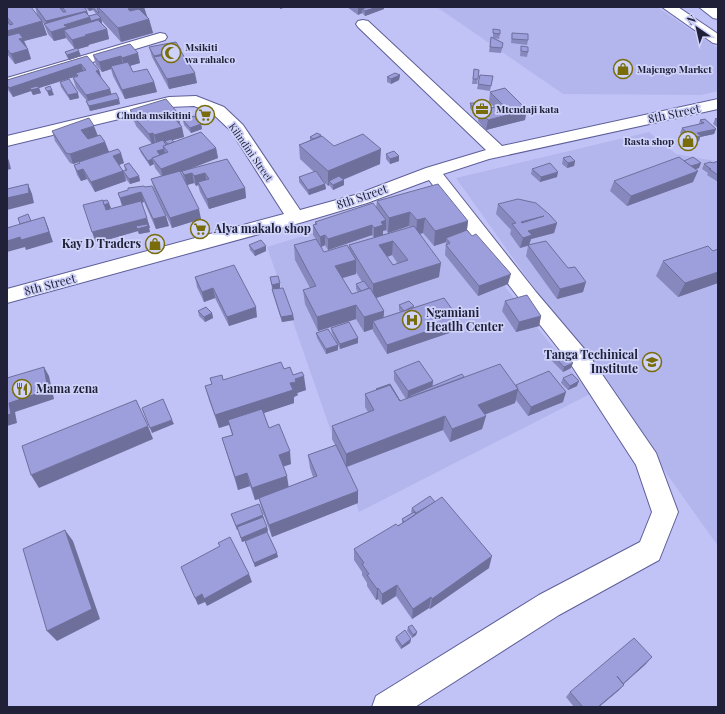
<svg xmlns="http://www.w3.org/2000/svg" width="725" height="714" viewBox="0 0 725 714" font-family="'Playfair Display',serif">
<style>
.built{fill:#b3b5ed}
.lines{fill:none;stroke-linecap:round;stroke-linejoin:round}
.minor-casing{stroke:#5f5f99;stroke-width:2}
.major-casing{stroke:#5f5f99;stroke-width:2}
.minor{fill:#fff;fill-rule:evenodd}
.major{fill:#fff;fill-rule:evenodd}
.wall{fill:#8789be;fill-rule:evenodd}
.shaded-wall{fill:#6e6f9b}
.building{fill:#9d9fdd;stroke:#6e6f9b;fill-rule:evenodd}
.labels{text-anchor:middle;stroke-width:3.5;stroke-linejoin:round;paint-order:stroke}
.far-poi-label{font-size:10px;font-weight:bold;fill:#202139;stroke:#cfd2f9;text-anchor:start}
.far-street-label{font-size:10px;fill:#202139;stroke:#cfd2f9}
.street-label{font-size:12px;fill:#202139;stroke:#cfd2f9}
.poi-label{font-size:12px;font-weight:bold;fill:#202139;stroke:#cfd2f9;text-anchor:start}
</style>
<rect width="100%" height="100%" fill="#c1c3f7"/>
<g class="built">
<polygon points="437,7 657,7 718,48 718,91 701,95 563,94"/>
<polygon points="649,132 676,154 715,161 718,164 718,546 456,178"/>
<polygon points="433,196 590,394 359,512 267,247"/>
</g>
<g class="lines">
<g class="minor-casing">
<g id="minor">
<polygon points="363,20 368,21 502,146 718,99 718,109 489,159 443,174 536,292 586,351 656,453 678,512 659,560 559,615 415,707 372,707 376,696 539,595 640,542 652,512 636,465 570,363 522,302 429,180 367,203 303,222 7,303 7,289 284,214 231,131 212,113 194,106 169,107 7,146 7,136 169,97 196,96 224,107 243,125 300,210 355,195 426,168 486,150 358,27 356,24 358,21"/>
<polygon points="160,33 165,34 167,37 165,40 7,88 7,78"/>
</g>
</g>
<g class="major-casing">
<g id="major">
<polygon points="662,7 678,7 718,34 718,44 713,43"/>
<polygon points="699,7 715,7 718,9 718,19 713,18"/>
</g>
</g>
<use href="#minor" class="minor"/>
<use href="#major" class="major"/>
</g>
<g class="wall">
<polygon points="7,7 37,14 35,7 84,7 87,11 88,15 89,16 96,14 93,10 89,11 85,7 144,7 147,16 149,19 153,33 121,42 102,21 102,23 101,23 107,29 109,39 88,45 89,46 77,49 81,56 69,60 67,57 65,52 75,49 66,38 54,41 48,34 44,24 42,21 47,35 24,41 31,59 15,64 7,54"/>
<polygon points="347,7 384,7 384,9 365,16 362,13 358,15"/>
<polygon points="493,29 500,34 499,39 494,38 503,43 501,53 489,52 491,37 493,37"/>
<polygon points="512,33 528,40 527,45 511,43"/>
<polygon points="130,44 140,63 130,66 133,72 154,82 157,92 125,99 113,76 111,69 102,72 96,65 93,55"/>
<polygon points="521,46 528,52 527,57 520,56"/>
<polygon points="149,47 181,50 182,52 197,83 169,89 152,57"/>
<polygon points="87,56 99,70 101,77 111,95 120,104 90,111 86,101 87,101 76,88 73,78 77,77 77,76 39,88 41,93 33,95 31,91 13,97 8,90 7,88 7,80"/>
<polygon points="474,69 479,70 477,84 472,84"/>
<polygon points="400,75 399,80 391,84 387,82 387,77"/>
<polygon points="493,76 490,91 477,89 478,84"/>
<polygon points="60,82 79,98 70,100 61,87"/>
<polygon points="490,92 525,120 486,130 478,121 479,114 474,115 470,108 470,103 480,109 480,111 494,107 489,102"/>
<path d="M 130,110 L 177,112 L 184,137 L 173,140 L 174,142 L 216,148 L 218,158 L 187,170 L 227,159 L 245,188 L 246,198 L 209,209 L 200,192 L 198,185 L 196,186 L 194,183 L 187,185 L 201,219 L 172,228 L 154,189 L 151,179 L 161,176 L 155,168 L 154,164 L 150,166 L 141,153 L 139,148 L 152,144 L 136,126 L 135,123 L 133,120 ZM 181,172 L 182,172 L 184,180 Z"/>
<polygon points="718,118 718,128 713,124 715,119"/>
<polygon points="183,120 201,124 202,129 191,133 184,125"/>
<polygon points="700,120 716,129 714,134 700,137 699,141 691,143 680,133 682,128 699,124"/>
<polygon points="52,131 98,136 105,142 109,152 124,163 119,165 123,171 125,170 124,165 139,176 140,181 130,184 125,178 126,181 95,192 87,179 81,181 77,175 74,165 80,163 79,162 73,164 70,163 55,141"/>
<polygon points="321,135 321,136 334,146 380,164 343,180 344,180 344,185 333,190 329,185 328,186 322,180 325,184 326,189 309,195 299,182 299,177 314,172 300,159 299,145 310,140 310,137"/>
<polygon points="386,154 399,156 399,161 390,164 386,159"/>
<polygon points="563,158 575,161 574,166 567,168 562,164"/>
<polygon points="684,161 699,168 695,169 693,182 627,206 610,191 614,181"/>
<polygon points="718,161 718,182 707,175 708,173 702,169 704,164 713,163"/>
<polygon points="532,169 557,177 540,182 531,174"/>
<polygon points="145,187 169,226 156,229 144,202 142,203 150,228 149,228 150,232 139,234 138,231 96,243 103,201 111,208 106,210 122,206 118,193"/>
<path d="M 377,201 L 468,221 L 467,230 L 508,284 L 478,296 L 445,255 L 446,242 L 434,246 L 423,233 L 420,234 L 439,277 L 376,298 L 384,311 L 383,318 L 400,312 L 399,310 L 399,305 L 414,306 L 414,308 L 458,330 L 387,354 L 373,331 L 373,329 L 364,332 L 356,319 L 318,331 L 305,304 L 303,290 L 310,288 L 295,260 L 294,245 L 316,239 L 313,235 L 313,225 L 315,225 L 315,222 L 376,207 ZM 409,226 L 410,227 L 383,235 L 383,231 L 386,230 L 388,233 ZM 372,235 L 374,238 L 349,245 L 349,248 L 324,252 L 321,247 L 325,245 L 328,250 ZM 392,255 L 398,264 L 393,265 L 387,257 ZM 356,272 L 362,282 L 356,284 L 356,289 L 358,292 L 352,294 L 342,278 L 356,274 Z"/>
<polygon points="498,204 557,223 554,233 531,239 529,245 583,292 557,299 526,256 528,246 520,248 510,234 511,230 496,214"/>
<polygon points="249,245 266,251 255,256 250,250"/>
<polygon points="718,249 718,283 678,297 656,276 663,261 713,251"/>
<polygon points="195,277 257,317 229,326 215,298 204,302 197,287"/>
<polygon points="270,277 280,283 280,288 293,315 294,320 282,322 273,294"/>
<polygon points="505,301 541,316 539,326 516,332 502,311"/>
<polygon points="198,311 212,313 213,318 205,322 199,316"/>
<polygon points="331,328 358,338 358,343 340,349 332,333"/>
<polygon points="316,333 338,345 338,350 326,354 317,338"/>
<polygon points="554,356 571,368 563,372 552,361"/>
<polygon points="284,369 293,375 306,390 297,393 298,395 294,397 294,403 264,413 269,428 291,464 283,467 288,487 313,477 310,468 308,455 335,445 332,439 332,426 368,412 365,407 365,394 376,390 376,389 400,401 406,399 394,380 394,371 433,381 432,386 464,377 516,385 563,402 528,416 516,400 515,403 484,415 486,416 482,429 450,442 443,430 347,467 358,503 272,537 262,510 259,499 255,500 250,486 238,490 222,438 232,435 229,425 219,428 209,400 205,386 212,384 210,378 223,380"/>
<polygon points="563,378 577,386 568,390 561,383"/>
<polygon points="412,508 489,568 430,609 429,608 412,619 396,596 382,605 378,599 376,600 367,586 367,583 362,575 362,572 354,560 354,549 402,523 402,519 412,513 411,512"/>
<polygon points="231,514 263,517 267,527 268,531 267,532 278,557 255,567 245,541 258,536 242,542 238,529 237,530"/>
<polygon points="408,627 417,632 416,635 412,638 407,631"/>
<polygon points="396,637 411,639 410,643 401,649 395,640"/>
<polygon points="646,664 623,684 618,691 599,707 574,707 566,697 570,692"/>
</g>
<g class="shaded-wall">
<polygon points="88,7 92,7 93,10 89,11"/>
<polygon points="134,7 144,7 147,17 132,23 128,9"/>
<polygon points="280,7 287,7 280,9"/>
<polygon points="358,7 384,7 384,9 365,16 365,11 362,9 362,13 358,15"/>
<polygon points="87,11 89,17 90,17 93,27 64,30 66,38 54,41 51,32 48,29 46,21"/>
<polygon points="7,18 12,30 42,21 47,35 24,41 27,47 7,46"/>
<polygon points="101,18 102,23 93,26 91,21"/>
<polygon points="149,19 153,33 121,42 118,28"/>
<polygon points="107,29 109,39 88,45 89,46 75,50 72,40 85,35"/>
<polygon points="28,49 31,59 15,64 11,54"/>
<polygon points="181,50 183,60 154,57 156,66 154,56"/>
<polygon points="79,51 81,56 69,60 67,55"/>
<polygon points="138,53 140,63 125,67 122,58"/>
<polygon points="121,56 123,65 111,66 111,69 102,72 99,62"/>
<polygon points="81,64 84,73 76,73 77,76 39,88 41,93 33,95 30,88 31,91 13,97 9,88"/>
<polygon points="99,70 102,80 96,71"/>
<polygon points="195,73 197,83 169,89 167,79"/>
<polygon points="400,75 399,80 391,84 391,79"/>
<polygon points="154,82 157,92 125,99 122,90"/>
<polygon points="110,89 113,99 90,105 86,95"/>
<polygon points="52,90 54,95 49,96 47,91"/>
<polygon points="78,93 79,98 70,100 68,95"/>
<polygon points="119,99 120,104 90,111 89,106"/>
<polygon points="480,109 479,114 474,115 474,110"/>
<polygon points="527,110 525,120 486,130 488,120"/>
<polygon points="177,112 181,128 182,127 184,137 166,142 165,141 165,143 157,145 154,135 174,113"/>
<polygon points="201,124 202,129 191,133 190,128"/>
<polygon points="94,126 98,136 85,140 81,130"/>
<polygon points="716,129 714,134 700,137 699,141 691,143 693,138 697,133"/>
<polygon points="153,133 155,143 152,144 149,134"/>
<polygon points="105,142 109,152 73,164 70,154"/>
<polygon points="216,148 218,158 163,179 161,169"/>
<polygon points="164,149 165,154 158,156 157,151"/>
<polygon points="381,149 380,164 332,184 329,181 329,185 328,186 328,171"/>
<polygon points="121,153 124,163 116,166 113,156"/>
<polygon points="7,156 9,161 11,169 7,170"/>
<polygon points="399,156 399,161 390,164 390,159"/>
<polygon points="152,159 154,164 150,166 148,161"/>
<polygon points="575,161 574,166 567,168 568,163"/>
<polygon points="701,163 699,168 684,173 686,168"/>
<polygon points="83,169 87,179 81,181 77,171"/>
<polygon points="123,171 126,181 95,192 91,182"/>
<polygon points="698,171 693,182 627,206 631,196"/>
<polygon points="558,172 557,177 540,182 541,177"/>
<polygon points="192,173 194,183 187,185 184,175"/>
<polygon points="205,173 207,183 198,182 198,185 196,186 194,176"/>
<polygon points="139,176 140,181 130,184 129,179"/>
<polygon points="344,180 344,185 333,190 333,185"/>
<polygon points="28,184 32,194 34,203 7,210 7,198"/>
<polygon points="325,184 326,189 309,195 308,190"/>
<polygon points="245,188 246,198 209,209 207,199"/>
<polygon points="141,192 144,202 123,208 120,198"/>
<polygon points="109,203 111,208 106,210 104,205"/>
<polygon points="199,209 201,219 172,228 170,218"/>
<polygon points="410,212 409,226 388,233 389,218"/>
<polygon points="166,216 169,226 156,229 153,219"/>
<polygon points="44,217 48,227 53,242 26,250 25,247 7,252 7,241 20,237"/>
<polygon points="147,218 150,228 149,228 150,232 139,234 138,231 96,243 92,232"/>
<polygon points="425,218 423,233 416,235 417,220"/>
<polygon points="386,220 386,230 383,231 383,235 374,238 374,228 381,222"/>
<polygon points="468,221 466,236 446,238 446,242 434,246 435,231"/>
<polygon points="557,223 554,233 531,239 529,245 520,248 523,238 528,231"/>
<polygon points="372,225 372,235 328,250 328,239"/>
<polygon points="325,235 325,245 321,247 320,237"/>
<polygon points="393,241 392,255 378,260 379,245"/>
<polygon points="266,246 266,251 255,256 254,251"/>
<polygon points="356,260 356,274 336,280 335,266"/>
<polygon points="441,263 439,277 373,299 373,284"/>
<polygon points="718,272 718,283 678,297 685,283"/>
<polygon points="511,274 508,284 478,296 479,286"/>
<polygon points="586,282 583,292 557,299 560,289"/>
<polygon points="280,283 280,288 273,290 272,285"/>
<polygon points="213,288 215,298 204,302 202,292"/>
<polygon points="356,305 356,319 318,331 317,317"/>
<polygon points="256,307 257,317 229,326 227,317"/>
<polygon points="384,311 383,325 373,321 373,329 364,332 364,317"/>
<polygon points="212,313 213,318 205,322 204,317"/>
<polygon points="293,315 294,320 282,322 281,317"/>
<polygon points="541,316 539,326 516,332 519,322"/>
<polygon points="460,320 458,330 387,354 387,345"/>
<polygon points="358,338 358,343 340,349 340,344"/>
<polygon points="338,345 338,350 326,354 326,349"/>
<polygon points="573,363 571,368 563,372 564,367"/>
<polygon points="44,367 49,376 54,399 15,412 17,423 7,426 7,415 9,403"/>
<polygon points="304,376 306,390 297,393 298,395 294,397 294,403 219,428 215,415 290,383 295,379"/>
<polygon points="433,381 432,390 409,396 408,400 407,401 408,391"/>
<polygon points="579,381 577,386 568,390 570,386"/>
<polygon points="518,389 515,403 475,418 478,405"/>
<polygon points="566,392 563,402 528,416 531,407"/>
<polygon points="445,416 443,430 346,467 346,454"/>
<polygon points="486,416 482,429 450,442 452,429"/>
<polygon points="172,420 174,424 152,433 150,428"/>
<polygon points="148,426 153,439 39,488 31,475"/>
<polygon points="290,451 291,464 281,467 279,455"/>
<polygon points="247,473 250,486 238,490 235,477"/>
<polygon points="287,476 289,489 255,500 252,488"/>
<polygon points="358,491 358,503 272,537 269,525"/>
<polygon points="263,515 264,519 237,530 236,526"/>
<polygon points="267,527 268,531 242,542 241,538"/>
<polygon points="65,530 73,541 100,619 57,641 47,631"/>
<polygon points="277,553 278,557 255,567 254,563"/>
<polygon points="492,556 489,568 430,609 432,599"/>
<polygon points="249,574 252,582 207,606 205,602 198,605 195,598 202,594"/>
<polygon points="397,585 396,596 382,605 382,594"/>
<polygon points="378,588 378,599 376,600 377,589"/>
<polygon points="431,597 429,608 412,619 413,609"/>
<polygon points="417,632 416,635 412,638 413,635"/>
<polygon points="411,639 410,643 401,649 402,646"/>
<polygon points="652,657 646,664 618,689 623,684"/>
<polygon points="624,685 618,691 599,707 598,707"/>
</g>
<g class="building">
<polygon points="7,7 31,7 42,21 7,31 7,21 10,25 13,24 7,17"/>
<path d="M 36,7 L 84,7 L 87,11 L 46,21 ZM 60,8 L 63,8 L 66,12 L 63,12 Z"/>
<polygon points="93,7 97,7 99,13 98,13"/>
<polygon points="98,7 134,7 128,9 130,11 139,9 149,19 118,28"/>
<polygon points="367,7 377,7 365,11 362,9"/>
<polygon points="85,12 90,17 64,25 67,27 51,32 44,24"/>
<polygon points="97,14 101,18 91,21 89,16"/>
<polygon points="98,20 107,29 85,35 86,36 72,40 64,30"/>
<polygon points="493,29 500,30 500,34 493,33"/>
<polygon points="19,33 23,38 19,39 28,49 11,54 7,49 7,36"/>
<polygon points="512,33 528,34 528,40 512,39"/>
<polygon points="491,37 503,43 502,48 490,47"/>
<polygon points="176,42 181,50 154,56 149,47"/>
<polygon points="130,44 138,53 122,58 121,56 99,62 93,55"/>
<polygon points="521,46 528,47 528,52 521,51"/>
<polygon points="77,48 79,51 67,55 65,52"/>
<polygon points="181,52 195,73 167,79 154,57"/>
<polygon points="87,56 99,70 96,71 110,89 86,95 73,78 78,76 76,73 86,70 81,64 9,88 7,85 7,80"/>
<polygon points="128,62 133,72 147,69 154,82 122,90 111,66"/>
<polygon points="474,69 479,70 478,79 473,79"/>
<polygon points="395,73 400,75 391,79 387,77"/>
<polygon points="480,75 493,76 491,86 478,84"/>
<polygon points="69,79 78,93 68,95 60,82"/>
<polygon points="37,86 39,88 31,90 30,88"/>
<polygon points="50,86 52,90 47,91 45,88"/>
<polygon points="505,88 527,110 488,120 479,111 503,105 490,92"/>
<polygon points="116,93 119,99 89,106 86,101"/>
<polygon points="166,99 177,112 174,113 179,119 176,120 182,127 154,135 153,133 149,134 133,116 134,115 130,110"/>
<polygon points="470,103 476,103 480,109 474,110"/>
<polygon points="194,116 201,124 190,128 183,120"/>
<polygon points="89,118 94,126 81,130 88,139 100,135 105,142 70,154 66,153 52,131"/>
<polygon points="718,118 718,121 715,119"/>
<polygon points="705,119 716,129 697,133 701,136 693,138 682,128 704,123 700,120"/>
<polygon points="201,132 216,148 161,169 152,158 168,152 163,146"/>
<polygon points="317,133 321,135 318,137 313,139 310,137"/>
<polygon points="363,134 381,149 328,171 299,145 322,136 334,146"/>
<polygon points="171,139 174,142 168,144 165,141"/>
<polygon points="163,140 166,145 163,146 164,149 157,151 160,155 152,158 152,159 148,161 139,148"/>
<polygon points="118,149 121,153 113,156 123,171 91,182 83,169 77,171 74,165 80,163 79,162"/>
<polygon points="394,151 399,156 390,159 386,154"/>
<polygon points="570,156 575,161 568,163 563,158"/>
<polygon points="679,157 698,171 631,196 614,181"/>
<polygon points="693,157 701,163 691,166 684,161"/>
<polygon points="227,159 245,188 207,199 198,182 209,179 205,173 194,176 192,173 184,175 182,171"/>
<polygon points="718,161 718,175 709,169 711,169 704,164 710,162 713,163"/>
<polygon points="129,163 139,176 129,179 123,171 127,170 124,165"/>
<polygon points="550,163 558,172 541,177 532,169"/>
<polygon points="180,171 199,209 170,218 151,179"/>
<polygon points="316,171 325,184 308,190 299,177"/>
<polygon points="339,176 344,180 333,185 329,181"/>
<polygon points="28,184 29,193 7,198 7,189"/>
<polygon points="438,184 468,221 435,231 425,218 417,220 410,212 389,218 377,201"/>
<polygon points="144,186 145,187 152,186 166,216 153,219 141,192 120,198 118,193 128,190 128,188"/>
<path d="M 518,199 L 536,203 L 550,215 L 557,223 L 528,231 L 532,235 L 523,238 L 512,224 L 516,223 L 498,204 ZM 544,216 L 522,223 L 521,222 Z"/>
<polygon points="103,200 106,210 141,201 147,218 92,232 83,205"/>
<polygon points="107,200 109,203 104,205 103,201"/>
<polygon points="373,203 386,220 381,222 383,225 374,228 372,225 328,239 325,235 320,237 313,225 317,224 315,222"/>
<polygon points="28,214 31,221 20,224 18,218"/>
<polygon points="44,217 49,232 21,240 20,237 7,241 7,228"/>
<polygon points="147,224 148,226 137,229 136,226"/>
<path d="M 414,226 L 441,263 L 373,284 L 349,245 ZM 393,241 L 408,260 L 393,265 L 379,245 Z"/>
<polygon points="467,230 472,236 476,234 511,274 479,286 446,245 450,243 446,238"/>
<polygon points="316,239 324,252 347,245 356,260 335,266 352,294 370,288 384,311 364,317 356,305 317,317 303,290 316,286 294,245"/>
<polygon points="261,240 266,246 254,251 249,245"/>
<polygon points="546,241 568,268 575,267 586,282 560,289 528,245"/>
<polygon points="708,246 713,251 718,249 718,272 685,283 663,261"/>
<polygon points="234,265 256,307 227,317 213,288 202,292 195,277"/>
<polygon points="278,276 280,283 272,285 270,277"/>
<polygon points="364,281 369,288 361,291 356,284"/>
<polygon points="283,288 293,315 281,317 272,289"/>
<polygon points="527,295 541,316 519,322 505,301"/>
<polygon points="444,298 460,320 387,345 373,321"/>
<polygon points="409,301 414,306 404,311 399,305"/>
<polygon points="206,307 212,313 204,317 198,311"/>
<polygon points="349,322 358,338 340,344 331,328"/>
<polygon points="328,329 338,345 326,349 316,333"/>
<polygon points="563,352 573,363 564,367 554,356"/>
<polygon points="419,361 433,381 408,391 394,371"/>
<polygon points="281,362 284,369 290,367 293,375 302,372 304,376 295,379 296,382 290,383 293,390 215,415 205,386 212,384 210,378 222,375 223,380"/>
<polygon points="500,364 518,389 478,405 486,416 452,429 445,416 346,454 332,426 374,410 365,394 390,385 400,401"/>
<polygon points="44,367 48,390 9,403 11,414 7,415 7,378"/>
<polygon points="549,371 566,392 531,407 518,390 518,389 516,385"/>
<polygon points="462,374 464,377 410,397 409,396"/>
<polygon points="572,374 579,381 570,386 563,378"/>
<polygon points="390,384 400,401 390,385 377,389 376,389"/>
<polygon points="163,399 172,420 150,428 142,408"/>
<polygon points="136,400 148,426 31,475 22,446"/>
<polygon points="262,409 269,428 279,424 290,451 279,455 287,476 252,488 247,473 235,477 222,438 233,435 228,420"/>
<polygon points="336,445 358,491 269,525 259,498 317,476 308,455"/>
<polygon points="430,496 435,502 416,513 412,508"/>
<polygon points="442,497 492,556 432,599 431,597 413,609 397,585 382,594 378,588 377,589 367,575 369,574 362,564 364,563 354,549 396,524 398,526"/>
<polygon points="259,504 263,515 236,526 231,514"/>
<polygon points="414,512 416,514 404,522 402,519"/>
<polygon points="263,517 267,527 241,538 237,527"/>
<polygon points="65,530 92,609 47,631 23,549"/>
<polygon points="267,532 277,553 254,563 245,541"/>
<polygon points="230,537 249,574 204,599 202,594 195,598 181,567 220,546 218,543"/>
<polygon points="412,625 417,632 413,635 408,627"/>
<polygon points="405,630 411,639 402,646 396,637"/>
<polygon points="634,638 652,657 623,684 617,676 624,685 598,707 583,707 570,692"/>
</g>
<defs>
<g id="mosque-ring" transform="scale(1)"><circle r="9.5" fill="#cfd2f9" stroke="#786d0a" stroke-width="1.5"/><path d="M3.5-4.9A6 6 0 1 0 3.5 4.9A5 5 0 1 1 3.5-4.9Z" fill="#786d0a"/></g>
<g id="shop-ring" transform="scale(1)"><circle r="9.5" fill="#cfd2f9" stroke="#786d0a" stroke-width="1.5"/><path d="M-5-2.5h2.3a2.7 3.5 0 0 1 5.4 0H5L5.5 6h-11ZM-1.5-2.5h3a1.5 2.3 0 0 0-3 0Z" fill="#786d0a"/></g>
<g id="office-ring" transform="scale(1)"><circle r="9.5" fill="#cfd2f9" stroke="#786d0a" stroke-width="1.5"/><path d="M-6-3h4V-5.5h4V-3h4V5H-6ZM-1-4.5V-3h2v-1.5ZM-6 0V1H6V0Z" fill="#786d0a"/></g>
<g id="supermarket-ring" transform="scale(1)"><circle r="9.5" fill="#cfd2f9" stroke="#786d0a" stroke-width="1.5"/><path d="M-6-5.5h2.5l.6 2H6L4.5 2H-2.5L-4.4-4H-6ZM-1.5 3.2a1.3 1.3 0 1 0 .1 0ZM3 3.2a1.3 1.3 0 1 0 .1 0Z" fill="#786d0a"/></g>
<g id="hospital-ring" transform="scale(1)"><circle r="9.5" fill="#cfd2f9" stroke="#786d0a" stroke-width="1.5"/><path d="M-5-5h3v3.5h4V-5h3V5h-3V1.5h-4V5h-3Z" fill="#786d0a"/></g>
<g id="university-ring" transform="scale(1)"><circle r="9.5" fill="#cfd2f9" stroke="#786d0a" stroke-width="1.5"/><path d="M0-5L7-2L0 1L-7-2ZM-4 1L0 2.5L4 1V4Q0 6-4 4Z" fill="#786d0a"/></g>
<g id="restaurant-ring" transform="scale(1)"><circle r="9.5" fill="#cfd2f9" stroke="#786d0a" stroke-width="1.5"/><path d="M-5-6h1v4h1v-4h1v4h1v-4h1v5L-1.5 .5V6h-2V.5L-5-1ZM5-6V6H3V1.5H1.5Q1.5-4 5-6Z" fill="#786d0a"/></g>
</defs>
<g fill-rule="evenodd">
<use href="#mosque-ring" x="171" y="53"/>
<use href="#shop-ring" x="623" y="69"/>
<use href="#office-ring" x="482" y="109"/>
<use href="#supermarket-ring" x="205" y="115"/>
<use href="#shop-ring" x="688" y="141"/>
<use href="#supermarket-ring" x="200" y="229"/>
<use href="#shop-ring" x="155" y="244"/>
<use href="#hospital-ring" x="412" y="320"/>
<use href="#university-ring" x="652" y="362"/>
<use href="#restaurant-ring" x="22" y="389"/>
</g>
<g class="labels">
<g class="far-poi-label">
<text x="185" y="51">Msikiti<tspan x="185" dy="12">wa rahaleo</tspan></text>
<text x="637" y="73">Majengo Market</text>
<text x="496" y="113">Mtendaji kata</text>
<text x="191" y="119" text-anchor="end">Chuda msikitini</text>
<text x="674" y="145" text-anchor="end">Rasta shop</text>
</g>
<g class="far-street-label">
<text transform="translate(251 152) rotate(55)" y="4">Kilindini Street</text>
</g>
<g class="street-label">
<text transform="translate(674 114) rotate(-12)" y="4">8th Street</text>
<text transform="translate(362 197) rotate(-19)" y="4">8th Street</text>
<text transform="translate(50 285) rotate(-15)" y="4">8th Street</text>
</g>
<g class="poi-label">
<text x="214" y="233">Alya makalo shop</text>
<text x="141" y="248" text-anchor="end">Kay D Traders</text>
<text x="426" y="317">Ngamiani<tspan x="426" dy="14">Heatlh Center</tspan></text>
<text x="638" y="359" text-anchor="end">Tanga Techinical<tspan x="638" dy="14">Institute</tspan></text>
<text x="36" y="393">Mama zena</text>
</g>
</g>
<rect width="725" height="714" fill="none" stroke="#202139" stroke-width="16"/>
<g transform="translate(697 28) rotate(326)" stroke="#cfd2f9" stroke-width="3" paint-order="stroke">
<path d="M0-3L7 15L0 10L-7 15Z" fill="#202139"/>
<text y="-6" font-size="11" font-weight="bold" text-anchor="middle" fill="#202139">N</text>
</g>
</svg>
